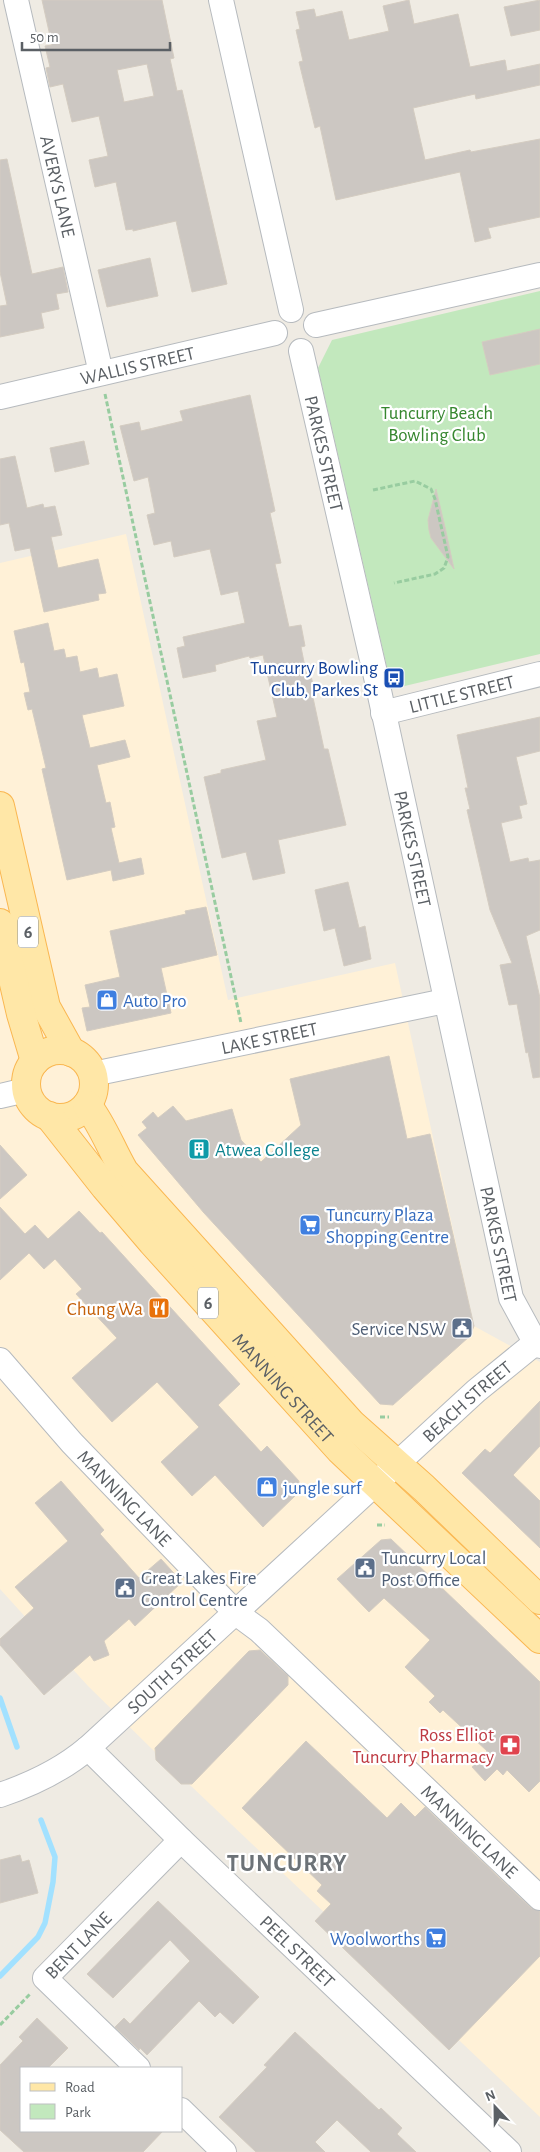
<svg xmlns="http://www.w3.org/2000/svg" width="540" height="2152" viewBox="0 0 540 2152" font-family="'Alegreya Sans',sans-serif">
<style>
.commercial{fill:#fff1d7}
.green{fill:#c2e8bd}
.lines{fill:none;stroke-linecap:round;stroke-linejoin:round}
.stream{stroke:#a2e1ff;stroke-width:5.5}
.building{fill:#ccc7c2;stroke:#d4ccc1;fill-rule:evenodd}
.minor-casing{stroke:#b6babe;stroke-width:26}
.major-casing{stroke:#fab751;stroke-width:30}
.path{stroke:#98cca0;stroke-width:3;stroke-dasharray:5 2.5;stroke-linecap:butt}
.minor{stroke:#fff;stroke-width:24}
.major{stroke:#ffe7a7;stroke-width:28}
.labels{text-anchor:middle;stroke-width:4.5;stroke-linejoin:round;paint-order:stroke}
.shield{fill:#fff;stroke:#8c9093;stroke-width:1}
.shield-label{font-size:18px;font-weight:bold;fill:#5b6065}
.street-label{font-size:19px;fill:#5b6065;stroke:#fff}
.park-label{font-size:19px;fill:#36872f;stroke:#fff}
.transit-label{font-size:19px;fill:#164399;stroke:#fff;text-anchor:end}
.shop-label{font-size:19px;fill:#366cbe;stroke:#fff;text-anchor:start}
.culture-label{font-size:19px;fill:#0d838f;stroke:#fff;text-anchor:start}
.food-label{font-size:19px;fill:#c56008;stroke:#fff;text-anchor:end}
.service-label{font-size:19px;fill:#4e5e75;stroke:#fff;text-anchor:start}
.health-label{font-size:19px;fill:#be3a42;stroke:#fff;text-anchor:end}
.district-label{font-size:24px;font-weight:bold;letter-spacing:1px;fill:#6c7277;stroke:#fff}
</style>
<rect width="100%" height="100%" fill="#efebe3"/>
<polygon class="commercial" points="126,534 228,1000 395,963 474,1326 540,1362 540,2117 152,1749 88,1686 0,1589 0,563"/>
<polygon class="green" points="540,291 540,654 392,689 318,368 332,340"/>
<g class="lines">
<g class="stream">
<polyline points="0,1698 17,1747"/>
<polyline points="0,1976 38,1937 45,1923 53,1882 55,1857 41,1820"/>
</g>
</g>
<g class="building">
<path d="M 42,0 L 162,0 L 174,58 L 170,59 L 177,91 L 182,90 L 227,284 L 192,292 L 176,221 L 133,231 L 133,229 L 126,230 L 116,182 L 95,187 L 89,160 L 108,156 L 99,116 L 72,122 L 63,84 L 50,87 L 46,68 L 50,67 L 45,46 L 52,45 ZM 147,64 L 154,96 L 124,102 L 117,70 Z"/>
<polygon points="409,0 414,24 458,14 470,67 505,60 507,71 540,64 540,85 476,99 475,94 413,108 425,160 470,150 471,152 540,139 540,217 488,228 491,238 475,242 460,172 336,200 320,126 315,128 299,62 303,61 296,30 300,29 296,12 314,9 316,17 342,11 349,40 389,31 383,6"/>
<polygon points="540,0 540,30 511,36 504,7"/>
<polygon points="7,159 32,274 63,267 68,292 56,294 59,309 41,313 44,328 0,337 0,306 7,305 0,272 0,160"/>
<polygon points="150,258 158,296 107,307 98,270"/>
<polygon points="540,329 540,364 490,375 482,342"/>
<polygon points="250,395 275,511 270,513 281,563 275,564 289,627 301,625 305,646 301,647 307,677 311,676 315,693 312,693 324,749 328,749 346,825 278,840 285,873 253,880 246,852 222,858 204,777 221,773 221,770 266,760 257,721 277,717 263,655 250,658 249,656 215,665 216,671 183,678 177,648 185,646 183,637 245,623 238,591 221,595 210,549 174,557 171,541 154,545 147,515 155,513 148,477 134,481 120,426 139,422 141,431 183,421 180,411"/>
<polygon points="84,441 89,464 55,472 50,448"/>
<polygon points="15,456 27,508 43,504 44,508 55,506 62,535 51,537 58,568 98,559 106,593 98,594 99,600 44,612 30,548 15,551 9,523 0,525 0,459"/>
<polygon points="436,489 445,527 454,569 431,538 429,530 428,520"/>
<polygon points="48,623 54,651 64,649 66,658 77,656 80,672 97,668 99,678 117,674 124,706 82,715 90,748 125,740 130,757 97,765 106,803 110,802 115,827 111,828 119,863 141,858 144,874 113,881 111,870 67,880 42,769 46,768 32,709 28,710 24,693 30,692 24,662 21,663 14,631"/>
<polygon points="540,717 540,751 516,757 527,804 519,806 522,818 501,823 510,862 528,858 529,862 540,860 540,930 526,936 540,998 540,1077 533,1078 528,1052 526,1053 517,1004 509,1005 500,965 512,963 490,910 467,810 470,809 465,788 468,788 457,735"/>
<polygon points="348,882 359,928 365,926 371,959 344,966 335,928 324,931 315,890"/>
<polygon points="206,907 217,955 161,968 171,1013 87,1031 82,1008 90,1007 85,985 120,977 110,931 186,914 185,911"/>
<polygon points="389,1056 407,1139 430,1134 474,1326 470,1336 393,1405 380,1404 204,1213 138,1135 147,1128 142,1122 153,1112 158,1118 173,1106 186,1121 232,1109 241,1140 261,1162 301,1125 290,1079"/>
<polygon points="0,1145 27,1175 0,1199"/>
<polygon points="0,1207 25,1234 35,1225 48,1239 79,1211 100,1233 102,1232 240,1384 218,1405 261,1452 267,1446 299,1481 298,1493 263,1527 215,1475 192,1496 161,1462 199,1427 157,1382 112,1422 72,1378 117,1338 76,1294 82,1289 55,1259 44,1269 29,1253 0,1280"/>
<polygon points="540,1401 540,1446 513,1475 540,1501 540,1548 462,1473 485,1449 490,1453"/>
<polygon points="61,1481 104,1530 100,1534 139,1578 161,1559 182,1582 135,1626 129,1619 104,1641 109,1655 94,1661 90,1655 44,1695 0,1645 0,1639 34,1608 15,1587 68,1541 35,1503"/>
<polygon points="391,1539 540,1682 540,1781 529,1792 507,1770 503,1775 497,1769 485,1781 472,1767 487,1751 443,1710 440,1713 429,1702 435,1696 405,1667 430,1640 384,1598 369,1612 337,1579 381,1540"/>
<polygon points="260,1650 288,1676 288,1685 192,1784 181,1784 156,1760 155,1748 249,1651"/>
<polygon points="306,1741 387,1818 401,1803 415,1817 425,1807 531,1908 540,1911 540,1956 449,2050 315,1921 331,1904 317,1891 322,1885 242,1808"/>
<polygon points="20,1855 22,1862 29,1860 38,1893 0,1903 0,1860"/>
<polygon points="158,1901 259,1997 233,2024 220,2012 215,2017 199,2001 147,2055 140,2048 139,2050 115,2027 124,2018 130,2024 190,1961 170,1940 113,1998 87,1974"/>
<polygon points="37,2018 68,2048 48,2068 21,2068 21,2131 163,2131 143,2152 24,2152 0,2130 0,2065 23,2041 19,2037"/>
<polygon points="295,2032 379,2110 381,2108 402,2128 397,2134 416,2152 371,2152 337,2120 315,2142 325,2152 256,2152 219,2117 267,2067 264,2065"/>
</g>
<g class="lines">
<g class="minor-casing">
<g id="minor">
<path id="s1" d="M 16,0 L 101,373"/>
<polyline points="221,0 291,310"/>
<polyline points="316,325 540,275"/>
<path id="s2" d="M 301,351 L 376,677 L 511,1298 L 535,1342 L 540,1346"/>
<path id="s3" d="M 0,397 L 275,333"/>
<path id="s4" d="M 383,713 L 540,674"/>
<path id="s5" d="M 93,1074 L 445,1001"/>
<polyline points="0,1096 26,1090"/>
<path id="s6" d="M 0,1360 L 72,1443 L 236,1613 L 259,1630 L 540,1898"/>
<path id="s7" d="M 88,1748 L 181,1840 L 509,2152"/>
<path id="s8" d="M 0,1795 C 33,1784 62,1770 88,1748 L 476,1391 L 540,1339"/>
<path id="s9" d="M 138,2068 L 45,1978 L 181,1840"/>
<polyline points="181,2110 224,2152"/>
</g>
</g>
<g class="major-casing">
<g id="major">
<polyline points="0,806 46,1007 71,1052"/>
<polyline points="0,923 21,1014 35,1061"/>
<circle cx="60" cy="1084" r="34"/>
<path d="M 87,1105 C 103,1125 111,1149 124,1171 L 352,1424 L 424,1488 L 540,1600"/>
<path id="s10" d="M 49,1116 L 105,1187 L 152,1242 L 340,1450 L 540,1639"/>
</g>
</g>
<g class="path">
<polyline points="105,394 241,1023"/>
<polyline points="373,490 415,481 431,489 435,499 448,557 444,568 435,574 394,583"/>
<polyline points="380,1417 389,1417"/>
<polyline points="377,1525 385,1525"/>
<polyline points="0,2025 31,1993"/>
</g>
<use href="#minor" class="minor"/>
<use href="#major" class="major"/>
</g>
<defs>
<g id="bus-square" transform="scale(1.125)"><rect x="-9" y="-9" width="18" height="18" rx="4" fill="#1a4fb4" stroke="#fff"/><path d="M-5-6H5V4H4V6H2V4H-2V6H-4V4H-5ZM-3.5-4V0h7V-4ZM-3.5 1.2v1.5H-2V1.2ZM2 1.2v1.5H3.5V1.2Z" fill="#fff"/></g>
<g id="shop-square" transform="scale(1.125)"><rect x="-9" y="-9" width="18" height="18" rx="4" fill="#3f7fe0" stroke="#fff"/><path d="M-5-2.5h2.3a2.7 3.5 0 0 1 5.4 0H5L5.5 6h-11ZM-1.5-2.5h3a1.5 2.3 0 0 0-3 0Z" fill="#fff"/></g>
<g id="building-square" transform="scale(1.125)"><rect x="-9" y="-9" width="18" height="18" rx="4" fill="#0f9aa8" stroke="#fff"/><path d="M-4-6H4V6H1V3H-1V6H-4ZM-2.5-4.3h1.7v1.8h-1.7ZM.8-4.3h1.7v1.8H.8ZM-2.5-1h1.7V.8h-1.7ZM.8-1h1.7V.8H.8Z" fill="#fff"/></g>
<g id="supermarket-square" transform="scale(1.125)"><rect x="-9" y="-9" width="18" height="18" rx="4" fill="#3f7fe0" stroke="#fff"/><path d="M-6-5.5h2.5l.6 2H6L4.5 2H-2.5L-4.4-4H-6ZM-1.5 3.2a1.3 1.3 0 1 0 .1 0ZM3 3.2a1.3 1.3 0 1 0 .1 0Z" fill="#fff"/></g>
<g id="restaurant-square" transform="scale(1.125)"><rect x="-9" y="-9" width="18" height="18" rx="4" fill="#e8710a" stroke="#fff"/><path d="M-5-6h1v4h1v-4h1v4h1v-4h1v5L-1.5 .5V6h-2V.5L-5-1ZM5-6V6H3V1.5H1.5Q1.5-4 5-6Z" fill="#fff"/></g>
<g id="civic-square" transform="scale(1.125)"><rect x="-9" y="-9" width="18" height="18" rx="4" fill="#5c6f8a" stroke="#fff"/><path d="M-.6-6.5H3V-4.5H.6V-3L4-1V1h2V6H-6V1h2V-1L-.6-3ZM-1.2 2.5V6h2.4V2.5Z" fill="#fff"/></g>
<g id="pharmacy-square" transform="scale(1.125)"><rect x="-9" y="-9" width="18" height="18" rx="4" fill="#e0444e" stroke="#fff"/><path d="M-2-6h4v4h4v4h-4v4h-4v-4h-4v-4h4Z" fill="#fff"/></g>
</defs>
<g fill-rule="evenodd">
<use href="#bus-square" x="394" y="678"/>
<use href="#shop-square" x="107" y="1000"/>
<use href="#building-square" x="199" y="1149"/>
<use href="#supermarket-square" x="310" y="1225"/>
<use href="#restaurant-square" x="159" y="1308"/>
<use href="#civic-square" x="462" y="1328"/>
<use href="#shop-square" x="267" y="1487"/>
<use href="#civic-square" x="365" y="1568"/>
<use href="#civic-square" x="125" y="1588"/>
<use href="#pharmacy-square" x="510" y="1745"/>
<use href="#supermarket-square" x="436" y="1938"/>
</g>
<g class="labels">
<g class="shield">
<rect x="18" y="916.5" width="20" height="31" rx="4"/>
<rect x="198" y="1287.5" width="20" height="31" rx="4"/>
</g>
<g class="shield-label">
<text x="28" y="938">6</text>
<text x="208" y="1309">6</text>
</g>
<g class="street-label">
<text dy="7" stroke="none"><textPath href="#s1" startOffset="191">AVERYS LANE</textPath></text>
<text dy="7" stroke="none"><textPath href="#s3" startOffset="141">WALLIS STREET</textPath></text>
<text dy="7" stroke="none"><textPath href="#s2" startOffset="105">PARKES STREET</textPath></text>
<text dy="7" stroke="none"><textPath href="#s4" startOffset="81">LITTLE STREET</textPath></text>
<text dy="7" stroke="none"><textPath href="#s2" startOffset="510">PARKES STREET</textPath></text>
<text dy="7" stroke="none"><textPath href="#s5" startOffset="180">LAKE STREET</textPath></text>
<text dy="7" stroke="none"><textPath href="#s2" startOffset="915">PARKES STREET</textPath></text>
<text dy="7" stroke="none"><textPath href="#s10" startOffset="359">MANNING STREET</textPath></text>
<text dy="7" stroke="none"><textPath href="#s8" startOffset="614">BEACH STREET</textPath></text>
<text dy="7" stroke="none"><textPath href="#s6" startOffset="186">MANNING LANE</textPath></text>
<text dy="7" stroke="none"><textPath href="#s8" startOffset="214">SOUTH STREET</textPath></text>
<text dy="7" stroke="none"><textPath href="#s6" startOffset="666">MANNING LANE</textPath></text>
<text dy="7" stroke="none"><textPath href="#s9" startOffset="176">BENT LANE</textPath></text>
<text dy="7" stroke="none"><textPath href="#s7" startOffset="292">PEEL STREET</textPath></text>
</g>
<g class="park-label">
<text x="437" y="419">Tuncurry Beach<tspan x="437" dy="22">Bowling Club</tspan></text>
</g>
<g class="transit-label">
<text x="378" y="674">Tuncurry Bowling<tspan x="378" dy="22">Club, Parkes St</tspan></text>
</g>
<g class="shop-label">
<text x="123" y="1007">Auto Pro</text>
<text x="326" y="1221">Tuncurry Plaza<tspan x="326" dy="22">Shopping Centre</tspan></text>
<text x="283" y="1494">jungle surf</text>
<text x="420" y="1945" text-anchor="end">Woolworths</text>
</g>
<g class="culture-label">
<text x="215" y="1156">Atwea College</text>
</g>
<g class="food-label">
<text x="143" y="1315">Chung Wa</text>
</g>
<g class="service-label">
<text x="446" y="1335" text-anchor="end">Service NSW</text>
<text x="381" y="1564">Tuncurry Local<tspan x="381" dy="22">Post Office</tspan></text>
<text x="141" y="1584">Great Lakes Fire<tspan x="141" dy="22">Control Centre</tspan></text>
</g>
<g class="health-label">
<text x="494" y="1741">Ross Elliot<tspan x="494" dy="22">Tuncurry Pharmacy</tspan></text>
</g>
<g class="district-label">
<text x="287" y="1871">TUNCURRY</text>
</g>
</g>
<rect x="20" y="2067" width="162" height="65" fill="#ffffff" stroke="#bdbfc1"/>
<rect x="30" y="2083" width="25" height="8" fill="#ffe7a7" stroke="#bdbfc1"/>
<text x="65" y="2092" font-size="15" fill="#5b6065">Road</text>
<rect x="30" y="2104" width="25" height="15" fill="#c2e8bd" stroke="#bdbfc1"/>
<text x="65" y="2117" font-size="15" fill="#5b6065">Park</text>
<g transform="translate(495 2107) rotate(338)" stroke="#ffffff" stroke-width="4" paint-order="stroke">
<path d="M0-4L9 19L0 12L-9 19Z" fill="#5b6065"/>
<text y="-8" font-size="14" font-weight="bold" text-anchor="middle" fill="#5b6065">N</text>
</g>
<path d="M22 42v8h148v-8" fill="none" stroke="#5b6065" stroke-width="2.5"/>
<text x="30" y="42" font-size="15" fill="#5b6065" stroke="#ffffff" stroke-width="4" paint-order="stroke">50 m</text>
</svg>
